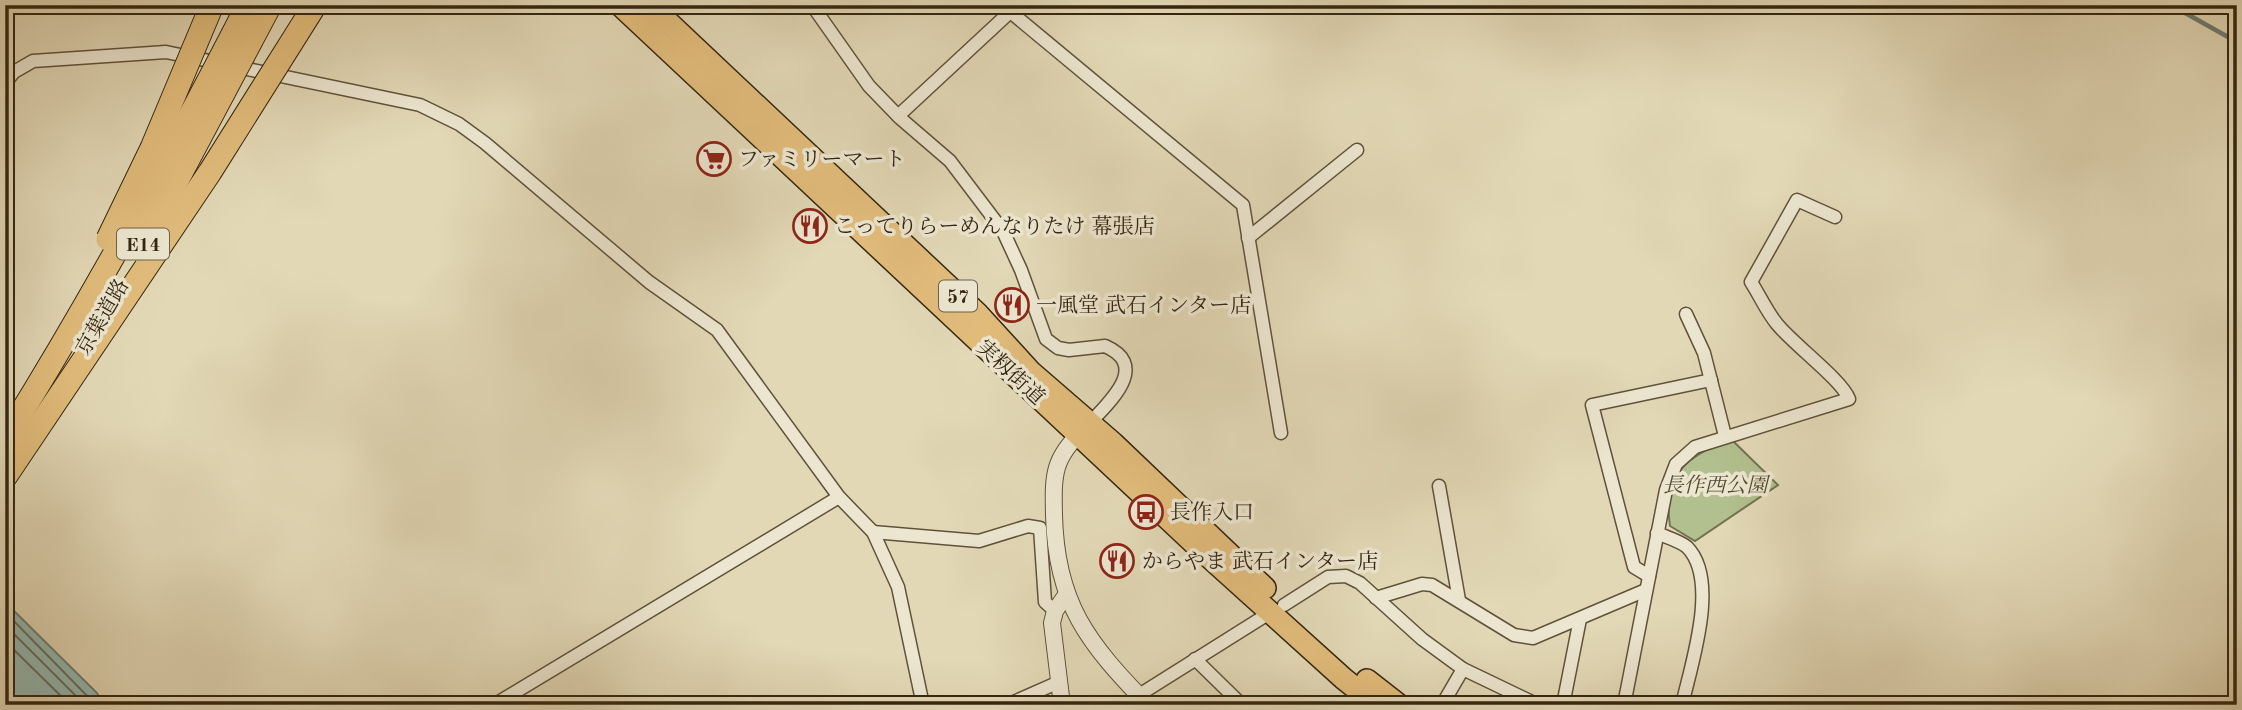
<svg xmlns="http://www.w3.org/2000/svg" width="2242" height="710" viewBox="0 0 2242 710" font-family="'Old Standard TT','Noto Serif JP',serif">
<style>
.green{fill:#b2bf8e;stroke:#747250;stroke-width:2}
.water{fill:#95b9b2;stroke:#6f7e72;stroke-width:2}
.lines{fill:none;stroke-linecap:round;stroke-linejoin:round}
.shore{stroke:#657062;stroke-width:2}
.stream{stroke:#6f7e72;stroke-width:4.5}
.minor-casing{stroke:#60523a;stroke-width:15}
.tertiary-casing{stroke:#60523a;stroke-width:18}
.primary-casing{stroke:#352611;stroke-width:24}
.minor{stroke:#ece6d0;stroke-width:12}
.tertiary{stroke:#ece6d0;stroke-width:16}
.primary{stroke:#e1bc7b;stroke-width:21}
.motorway-bridge-casing{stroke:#352611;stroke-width:25;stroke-linecap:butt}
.motorway-bridge{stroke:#e1bc7b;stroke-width:23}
.labels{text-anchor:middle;stroke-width:7;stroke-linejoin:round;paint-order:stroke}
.shield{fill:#ece6d0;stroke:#6c604a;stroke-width:2}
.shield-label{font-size:19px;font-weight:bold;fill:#352611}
.poi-label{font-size:21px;fill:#352611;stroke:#ece6d0;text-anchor:start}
.street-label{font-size:21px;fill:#352611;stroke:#ece6d0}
.park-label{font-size:21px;font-style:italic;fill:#544c30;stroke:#ece6d0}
</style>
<rect width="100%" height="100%" fill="#e2d8b6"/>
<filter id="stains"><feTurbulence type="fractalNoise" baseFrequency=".00286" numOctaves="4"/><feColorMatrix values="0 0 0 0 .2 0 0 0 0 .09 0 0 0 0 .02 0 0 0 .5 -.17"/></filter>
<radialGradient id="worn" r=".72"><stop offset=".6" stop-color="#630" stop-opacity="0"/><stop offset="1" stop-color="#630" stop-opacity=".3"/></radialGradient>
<path class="green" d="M 1731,439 L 1778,485 L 1695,541 L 1670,526 C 1662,474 1688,455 1731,439 Z"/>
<polygon class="water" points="5,602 97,693 104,705 5,705"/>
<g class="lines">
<g class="shore">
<polyline points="5,612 96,705"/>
<polyline points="5,625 85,705"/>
<polyline points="5,641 70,705"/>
</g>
<polyline class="stream" points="2171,5 2237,42"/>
<g class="minor-casing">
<g id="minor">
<path d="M 812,5 L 869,86 L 900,118 L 950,161 L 1003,231 L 1021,270 L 1046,339 L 1058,348 L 1069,350 L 1105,346 C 1151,366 1108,403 1090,423"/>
<polyline points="1002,5 1243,205 1281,433"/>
<polyline points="5,83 14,72 33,61 166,52 420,105 459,124 485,143 649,282 717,330 839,497 873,532 898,587 923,705"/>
<polyline points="898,116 1010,12"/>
<polyline points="1248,238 1357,150"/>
<polyline points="1686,314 1704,353 1725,436"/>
<polyline points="1439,486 1459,600"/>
<polyline points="873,532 979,541 1028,526 1040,528 1045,602 1055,611"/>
<path d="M 1657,533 C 1666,537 1680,541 1687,547 C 1720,580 1691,665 1682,705"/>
<polyline points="1649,576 1634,567 1592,405 1711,380"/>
<polyline points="1376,598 1422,584 1432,585 1514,635 1533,638 1646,590"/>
<polyline points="1284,605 1328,577 1346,576 1360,583 1422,639 1463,669 1538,705"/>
<polyline points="1195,659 1242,705"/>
<polyline points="1139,695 1271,612"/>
<polyline points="494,705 839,497"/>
<polyline points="1007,705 1059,682"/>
<polyline points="1442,705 1463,669"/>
<polyline points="1563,705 1580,619"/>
<path d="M 1624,705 L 1666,490 L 1676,464 L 1695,447 L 1849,399 C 1842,380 1794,345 1777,324 C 1767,312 1760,296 1751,282 L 1797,200 L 1835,217"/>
</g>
</g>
<g class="tertiary-casing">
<g id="tertiary">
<path d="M 1084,429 C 1053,458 1053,474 1054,515 C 1056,604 1088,643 1148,705"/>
<polyline points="1062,705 1052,623 1055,611 1066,595"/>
</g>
</g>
<g class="primary-casing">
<g id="primary">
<polyline points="620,5 1199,548 1344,679 1377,705"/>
<polyline points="650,5 978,314 1031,372 1113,443 1265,588"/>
<polyline points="1367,680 1399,705"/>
</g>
</g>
<use href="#minor" class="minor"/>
<use href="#tertiary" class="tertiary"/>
<use href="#primary" class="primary"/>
<g class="motorway-bridge-casing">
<g id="motorway-bridge">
<polyline points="108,239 152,148 212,5"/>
<polyline points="140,250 270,5"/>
<path d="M 5,439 C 93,298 172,153 248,5"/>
<polyline points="5,477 210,172 315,5"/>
</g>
</g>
<use href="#motorway-bridge" class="motorway-bridge"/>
</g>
<defs>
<g id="supermarket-ring" transform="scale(1.75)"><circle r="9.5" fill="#ece6d0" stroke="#8f2418" stroke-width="1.5"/><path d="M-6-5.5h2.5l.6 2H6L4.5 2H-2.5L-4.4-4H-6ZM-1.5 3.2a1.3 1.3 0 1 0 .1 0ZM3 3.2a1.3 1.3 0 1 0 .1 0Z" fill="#8f2418"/></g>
<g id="restaurant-ring" transform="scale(1.75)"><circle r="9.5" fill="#ece6d0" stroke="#8f2418" stroke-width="1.5"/><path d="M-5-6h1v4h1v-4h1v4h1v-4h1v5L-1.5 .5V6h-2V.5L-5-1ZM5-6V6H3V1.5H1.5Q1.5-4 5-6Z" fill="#8f2418"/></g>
<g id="bus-ring" transform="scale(1.75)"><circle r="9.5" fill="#ece6d0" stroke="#8f2418" stroke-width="1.5"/><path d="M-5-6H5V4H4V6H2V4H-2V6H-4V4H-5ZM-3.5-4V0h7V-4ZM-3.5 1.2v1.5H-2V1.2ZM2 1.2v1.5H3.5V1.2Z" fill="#8f2418"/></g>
</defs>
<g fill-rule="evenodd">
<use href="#supermarket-ring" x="714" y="159"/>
<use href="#restaurant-ring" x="810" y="226"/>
<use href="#restaurant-ring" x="1012" y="305"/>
<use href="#bus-ring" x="1146" y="512"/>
<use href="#restaurant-ring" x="1117" y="561"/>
</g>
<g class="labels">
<g class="shield">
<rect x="117" y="228.5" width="52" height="31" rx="5"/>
<rect x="939" y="280.5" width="38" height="31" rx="5"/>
</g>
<g class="shield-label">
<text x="143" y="251">E14</text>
<text x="958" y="303">57</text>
</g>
<g class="poi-label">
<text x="738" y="166">ファミリーマート</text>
<text x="834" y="233">こってりらーめんなりたけ 幕張店</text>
<text x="1036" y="312">一風堂 武石インター店</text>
<text x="1170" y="519">長作入口</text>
<text x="1142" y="568">からやま 武石インター店</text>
</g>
<g class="street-label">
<text transform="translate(102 317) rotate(-60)" y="7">京葉道路</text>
<text transform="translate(1011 372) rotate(43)" y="7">実籾街道</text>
</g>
<g class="park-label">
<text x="1715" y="492">長作西公園</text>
</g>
</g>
<rect width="2242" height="710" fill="none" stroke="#e2d8b6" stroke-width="28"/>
<rect x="7" y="7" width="2228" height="696" fill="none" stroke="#352611" stroke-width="3.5"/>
<rect x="14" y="14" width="2214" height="682" fill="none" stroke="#352611" stroke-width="2"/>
<rect width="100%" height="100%" filter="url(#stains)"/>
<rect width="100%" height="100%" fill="url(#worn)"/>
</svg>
